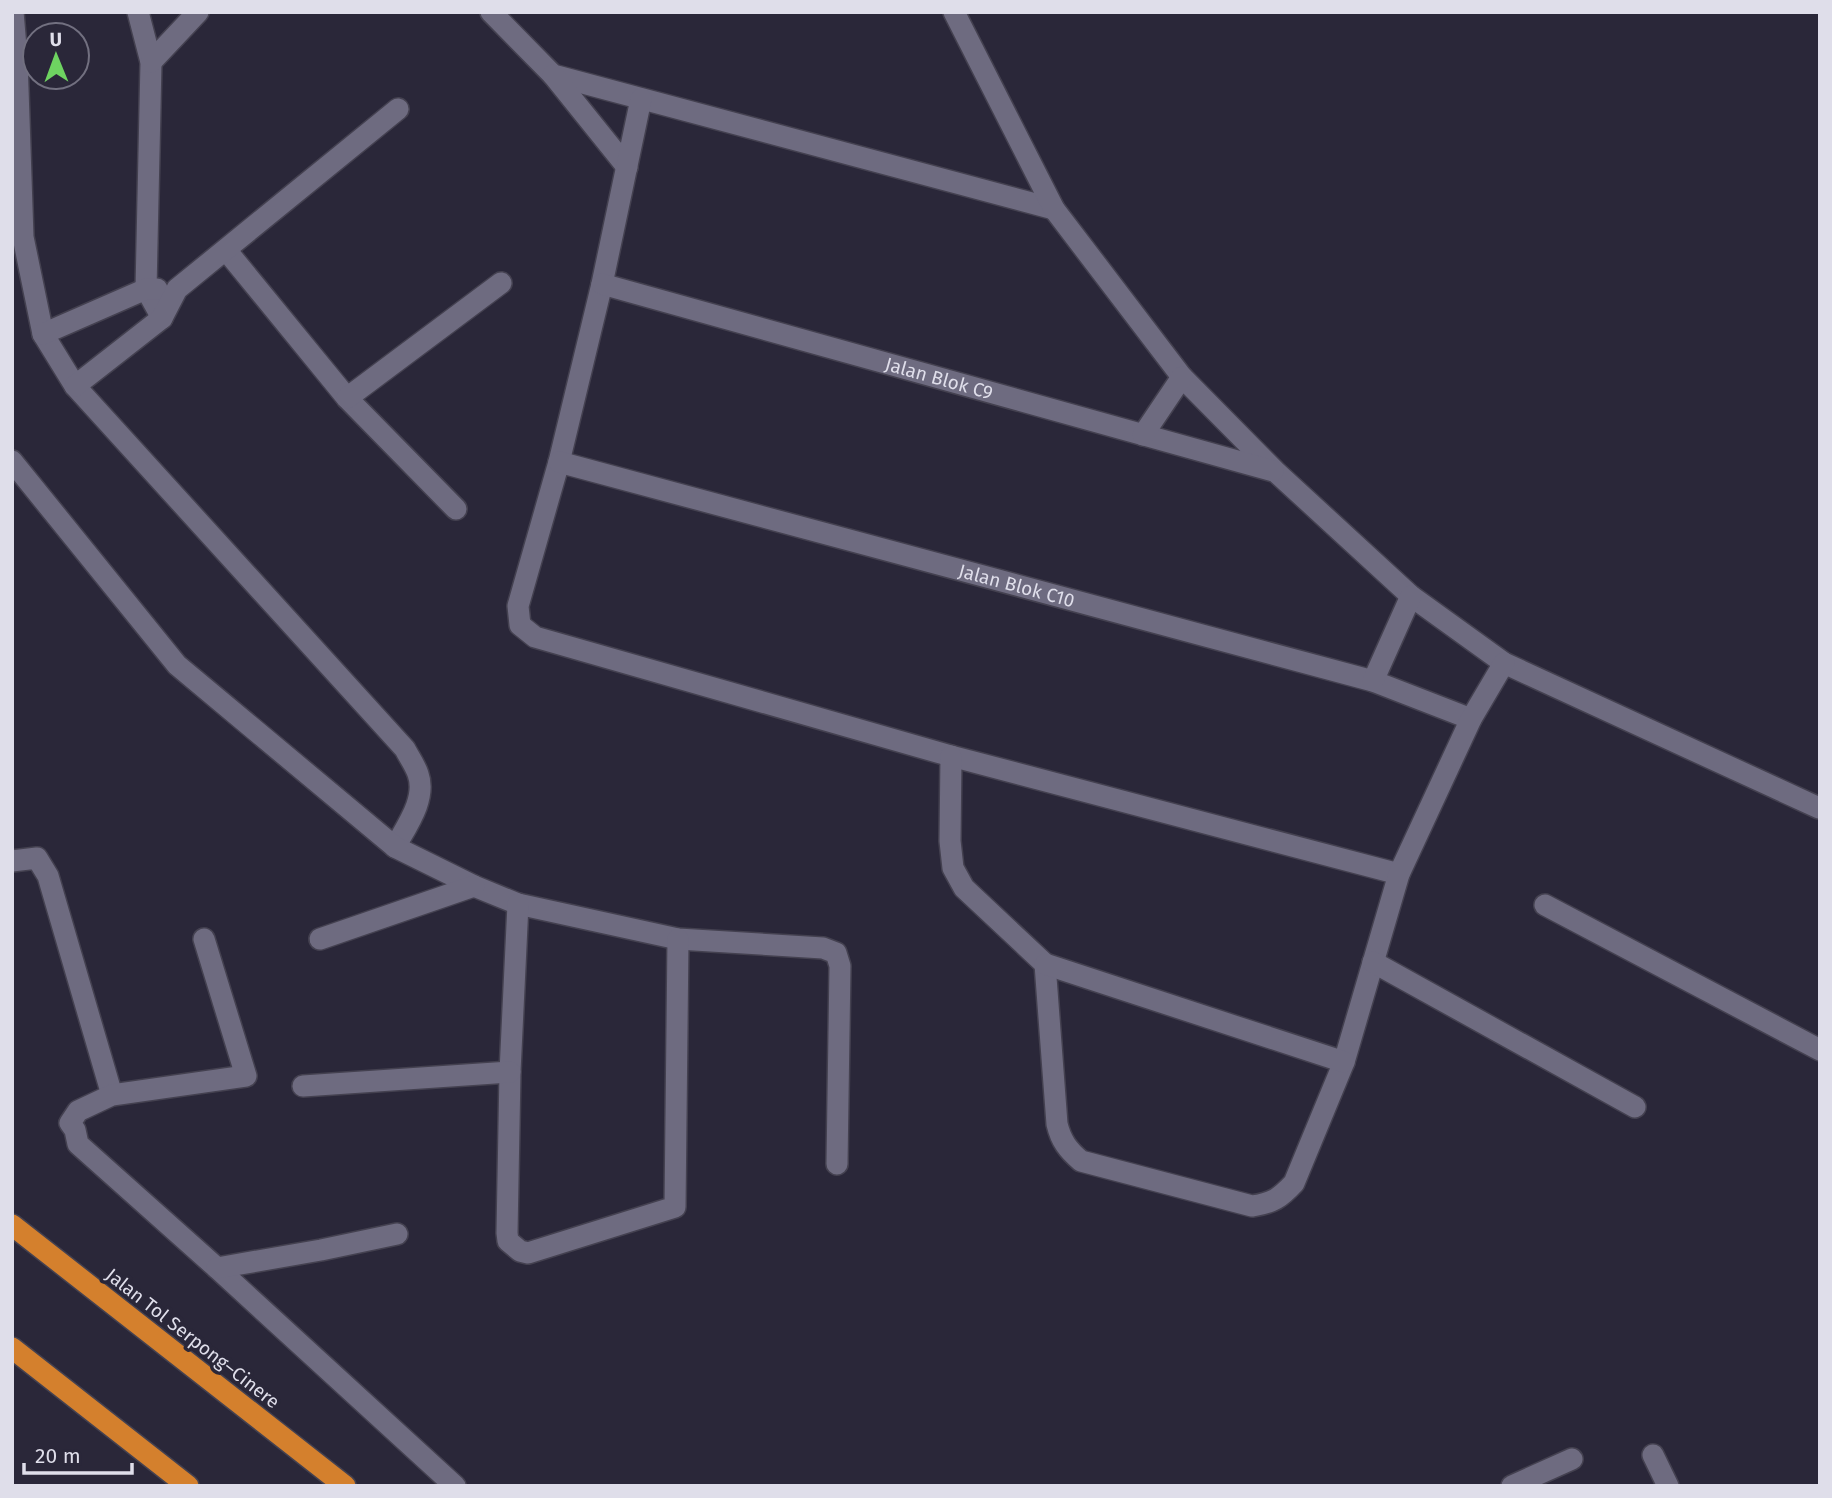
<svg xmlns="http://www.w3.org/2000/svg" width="1832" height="1498" viewBox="0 0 1832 1498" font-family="'Fira Sans',sans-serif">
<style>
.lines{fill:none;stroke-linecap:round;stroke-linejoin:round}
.minor-casing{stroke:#444150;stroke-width:24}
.highway-casing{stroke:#444150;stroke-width:24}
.minor{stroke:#6e6b80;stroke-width:21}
.highway{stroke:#d4802d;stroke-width:21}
.labels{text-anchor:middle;stroke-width:7;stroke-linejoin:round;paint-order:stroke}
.street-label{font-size:19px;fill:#dfdeea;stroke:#2a2739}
</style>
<rect width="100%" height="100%" fill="#2a2739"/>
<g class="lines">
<g class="minor-casing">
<g id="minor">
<path d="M 13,12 L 17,59 L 23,237 L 43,334 L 75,386 L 405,749 C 409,757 415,765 418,774 C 427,799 406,827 395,847"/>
<polyline points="138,12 151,62 146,289 162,318"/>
<polyline points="491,12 553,75 1054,209"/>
<polyline points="954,12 1054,209 1182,377 1275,471 1411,596 1504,663 1819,808"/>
<polyline points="151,62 198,12"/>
<polyline points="553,75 627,167"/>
<polyline points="641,99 602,284 559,462 518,606 520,625 535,637 951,756 1399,874"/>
<polyline points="226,250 347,398 456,509"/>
<path id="s1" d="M 602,284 L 1273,471"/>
<polyline points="43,334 146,289 157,289"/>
<polyline points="75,386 162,318 177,289 398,109"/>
<polyline points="347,398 501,283"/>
<polyline points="1143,435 1182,377"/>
<polyline points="12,461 177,665 395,847 474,886 518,904 678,939 823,948 836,953 840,966 837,1164"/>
<path id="s2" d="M 559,462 L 1373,681 L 1471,719"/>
<polyline points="1373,681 1411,596"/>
<path d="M 951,756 L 950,841 L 953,868 L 964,888 L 1045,964 L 1057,1124 C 1061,1141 1068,1150 1081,1161 L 1252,1206 C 1273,1203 1280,1198 1294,1183 L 1344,1062 L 1399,874 L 1471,719 L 1504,663"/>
<polyline points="12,861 37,858 48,876 112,1095"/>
<polyline points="518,904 510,1072 507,1233 508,1241 520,1251 528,1253 675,1207 678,939"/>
<polyline points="1545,905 1820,1050"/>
<polyline points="204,939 246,1076 112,1095 78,1111 70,1123 75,1130 78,1144 217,1268 455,1486"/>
<polyline points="320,939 474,886"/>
<polyline points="1373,962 1635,1107"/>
<polyline points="1045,964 1344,1062"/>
<polyline points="303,1086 510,1072"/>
<polyline points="217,1268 321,1250 397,1234"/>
<polyline points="1653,1455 1668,1486"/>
<polyline points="1512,1486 1572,1459"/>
</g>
</g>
<g class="highway-casing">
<g id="highway">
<polyline points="12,1225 345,1486"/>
<polyline points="12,1348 188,1486"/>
</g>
</g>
<use href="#minor" class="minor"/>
<use href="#highway" class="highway"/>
</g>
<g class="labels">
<g class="street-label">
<text dy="7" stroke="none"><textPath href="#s1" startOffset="350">Jalan Blok C9</textPath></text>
<text dy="7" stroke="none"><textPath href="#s2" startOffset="474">Jalan Blok C10</textPath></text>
<text transform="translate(193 1338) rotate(38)" y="7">Jalan Tol Serpong–Cinere</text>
</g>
</g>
<rect width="1832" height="1498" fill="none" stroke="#dfdeea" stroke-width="28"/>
<g transform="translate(56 56) rotate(359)"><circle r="33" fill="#2a2739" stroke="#727080" stroke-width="2"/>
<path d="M0-5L12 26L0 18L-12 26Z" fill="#6ed361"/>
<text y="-10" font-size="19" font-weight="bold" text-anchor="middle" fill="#dfdeea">U</text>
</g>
<path d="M24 1463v10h108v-10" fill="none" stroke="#dfdeea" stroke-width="3.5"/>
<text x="35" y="1463" font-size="21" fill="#dfdeea" stroke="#2a2739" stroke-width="5" paint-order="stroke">20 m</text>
</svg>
